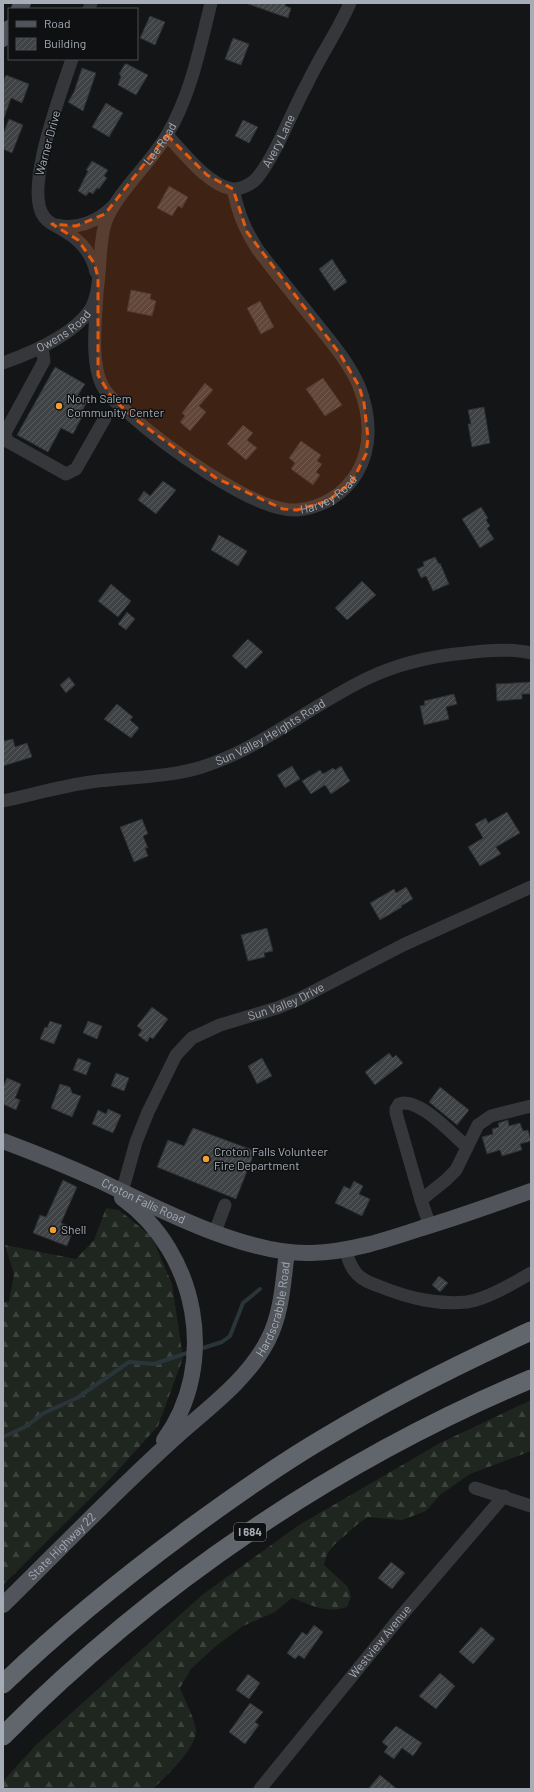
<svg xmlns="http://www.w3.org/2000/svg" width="534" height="1792" viewBox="0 0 534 1792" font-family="Barlow,sans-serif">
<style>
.forest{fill:url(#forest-firs)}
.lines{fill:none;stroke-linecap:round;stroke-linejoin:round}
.stream{stroke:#2a353a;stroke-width:4}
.building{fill:url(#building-hatch);stroke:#2e2f32}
.minor{stroke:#35373b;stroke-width:13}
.major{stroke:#51545a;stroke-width:16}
.highway{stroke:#61656c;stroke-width:19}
.marked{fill:#e8590c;fill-opacity:0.2;stroke:#e8590c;stroke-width:3;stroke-dasharray:8 5;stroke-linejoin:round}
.poi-dot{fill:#f49f2f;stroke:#0f1011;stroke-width:1.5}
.labels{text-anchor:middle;stroke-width:3;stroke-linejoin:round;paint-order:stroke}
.shield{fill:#0f1011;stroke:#797e85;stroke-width:1}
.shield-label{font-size:11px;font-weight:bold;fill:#a6adb7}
.street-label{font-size:12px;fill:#a6adb7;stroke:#0f1011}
.poi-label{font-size:12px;fill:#a6adb7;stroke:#0f1011;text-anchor:start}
</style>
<defs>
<pattern id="forest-firs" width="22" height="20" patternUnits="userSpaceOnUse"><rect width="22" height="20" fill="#1e261f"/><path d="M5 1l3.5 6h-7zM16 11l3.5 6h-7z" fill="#3c433d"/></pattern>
<pattern id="building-hatch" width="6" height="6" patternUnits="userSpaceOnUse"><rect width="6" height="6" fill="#404346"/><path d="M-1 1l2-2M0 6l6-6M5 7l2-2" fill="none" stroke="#595b5e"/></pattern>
</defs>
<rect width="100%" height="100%" fill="#141516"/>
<g class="forest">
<polygon points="106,1208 119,1210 152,1237 172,1284 183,1358 158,1426 113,1476 3,1585 3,1303 9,1301 14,1274 5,1245 76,1259 94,1240"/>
<path d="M 531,1400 L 531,1451 L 470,1474 L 440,1495 L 426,1511 L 402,1520 L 368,1517 L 359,1523 L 334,1545 L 327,1554 L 324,1565 L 348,1587 L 351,1597 L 347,1607 C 325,1614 312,1605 292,1598 L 275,1612 L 243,1626 L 216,1646 L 191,1669 L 180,1688 C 184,1698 195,1720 196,1729 C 197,1749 166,1776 153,1789 L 3,1789 L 3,1781 L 36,1745 L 202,1595 L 299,1525 L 440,1443 Z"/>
</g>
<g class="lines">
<g class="stream">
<polyline points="203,1348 222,1342 230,1336 243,1303 260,1289"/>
<polyline points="3,1437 25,1427 44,1413 77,1398 129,1362 154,1364 187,1353"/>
</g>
</g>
<g class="building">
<polygon points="248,3 286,3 285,6 291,8 288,18 248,4"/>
<polygon points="150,16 165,22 155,45 140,38"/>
<polygon points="233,38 249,44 241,65 225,59"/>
<polygon points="125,64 127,64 148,75 136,95 118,85 121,76 119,74"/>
<polygon points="82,68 96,73 83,111 68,102 74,92"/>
<polygon points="6,75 29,84 22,103 11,98 4,118 3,117 3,82"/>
<polygon points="106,103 123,113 109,137 92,127"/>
<polygon points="9,119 23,125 12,153 3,149 3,134"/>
<polygon points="243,120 258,127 249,143 235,136"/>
<polygon points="92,161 108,170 104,176 107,178 99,189 97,188 93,194 89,192 86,196 78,191 88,171 86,170"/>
<polygon points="169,186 188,197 182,208 178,206 172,216 157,208"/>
<polygon points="332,259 347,282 334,291 319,269"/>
<polygon points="131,290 151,294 150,299 156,301 152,316 127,311"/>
<polygon points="260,301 274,327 261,334 247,308"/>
<polygon points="55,367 85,384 78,395 88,400 81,413 83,415 73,434 61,428 48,452 17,435"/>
<polygon points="323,378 342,405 325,416 306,389"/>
<polygon points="205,383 213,390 199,406 206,412 190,431 180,422 185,416 182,413"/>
<polygon points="484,407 490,443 472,447 468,424 471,424 468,410"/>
<polygon points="243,425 253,433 247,440 257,448 246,460 227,444"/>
<polygon points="301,441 321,455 317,461 322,464 316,472 320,475 313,485 291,469 295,463 289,458"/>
<polygon points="163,481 176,490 156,514 138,500 144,491 150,496"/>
<polygon points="481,507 488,518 486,520 490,526 487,528 494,539 480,548 462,519"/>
<polygon points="219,535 247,551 238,566 211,550"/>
<polygon points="435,557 439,564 440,563 449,584 433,591 426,576 421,578 417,569 424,566 423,562"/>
<polygon points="362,581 376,595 347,620 335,608"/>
<polygon points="111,584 131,601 118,617 98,601"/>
<polygon points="127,612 135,619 126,630 118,624"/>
<polygon points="248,639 263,652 246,669 232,656"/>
<polygon points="69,677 75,685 66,693 60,685"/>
<polygon points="531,682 531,694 522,694 522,699 497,701 496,684"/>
<polygon points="454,694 457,704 446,707 449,719 424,725 420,706 425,705 424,701"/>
<polygon points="117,704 133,717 130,720 139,728 131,738 104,719"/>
<polygon points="13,739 15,747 27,743 32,757 3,766 3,741"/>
<polygon points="292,766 300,779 285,788 277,775"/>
<polygon points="341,766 350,781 331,794 325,785 311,794 302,781 320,770 323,774 333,768 335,770"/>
<polygon points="507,812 520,833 496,847 501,854 480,866 468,847 483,838 475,824 486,818 488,823"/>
<polygon points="142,819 148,834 143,836 148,848 145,848 148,856 134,862 120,827"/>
<polygon points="406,887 413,899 401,906 402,907 380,920 370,903 394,889 396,893"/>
<polygon points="267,928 273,951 264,953 265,957 248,961 241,935"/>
<polygon points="152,1007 168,1019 153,1039 150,1037 147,1042 138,1035 142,1030 137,1026"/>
<polygon points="50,1021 62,1025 54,1044 40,1039 45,1027 47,1028"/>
<polygon points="88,1021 102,1026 97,1039 83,1033"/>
<polygon points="389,1053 393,1058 396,1055 403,1063 375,1085 365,1072"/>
<polygon points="78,1058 91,1063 86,1075 73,1070"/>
<polygon points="262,1058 272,1076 257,1084 248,1066"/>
<polygon points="116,1073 129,1078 124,1091 111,1086"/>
<polygon points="7,1078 21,1084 15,1098 20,1100 16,1110 3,1104 3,1087"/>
<polygon points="60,1084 70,1087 72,1093 81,1096 72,1117 51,1108"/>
<polygon points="440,1087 469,1110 457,1125 429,1102"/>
<polygon points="108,1109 121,1115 113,1133 92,1124 98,1110 106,1114"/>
<polygon points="508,1120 509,1126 520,1123 523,1131 528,1130 531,1141 520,1144 522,1150 502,1156 500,1150 487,1154 482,1137 493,1134 492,1129 499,1127 498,1123"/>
<polygon points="193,1128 255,1151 236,1199 157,1167 168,1140 184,1146"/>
<polygon points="63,1180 77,1187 61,1223 74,1228 67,1246 33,1233 40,1215 46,1217"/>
<polygon points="354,1181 363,1186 359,1194 370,1199 362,1216 335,1203 344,1186 350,1189"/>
<polygon points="439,1276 448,1283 440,1292 432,1285"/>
<polygon points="391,1562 405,1573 392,1589 378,1578"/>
<polygon points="314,1625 323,1632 304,1659 299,1655 295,1659 287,1653 302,1632 307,1635"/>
<polygon points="481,1627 495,1639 473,1664 459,1652"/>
<polygon points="440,1673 455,1686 436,1709 419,1696"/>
<polygon points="248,1674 260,1683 249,1699 236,1690"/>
<polygon points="250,1703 263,1712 255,1722 259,1725 245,1744 229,1732"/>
<polygon points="396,1726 422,1743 413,1756 402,1748 394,1759 384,1752 388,1747 382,1742"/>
<polygon points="380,1775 397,1789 368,1789"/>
</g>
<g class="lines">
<g class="minor">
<polyline points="89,9 91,3"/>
<path d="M 72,59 C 62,90 22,193 45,218 C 51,225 59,227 66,232 C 81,241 92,254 96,272"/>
<path id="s1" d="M 167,135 C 183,152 208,185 232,189 C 240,190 252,184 257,178 C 276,155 292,111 307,84 C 320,56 338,31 350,3"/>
<path d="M 57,225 C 77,230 98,221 112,207"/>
<path id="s2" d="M 97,293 C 96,320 90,361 102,385 C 107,396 118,404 127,412 C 159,441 254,513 297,510 C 322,508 344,494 357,473 C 373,446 370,414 359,386 C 349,363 332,343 316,323 C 297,299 277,275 258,250 C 244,228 239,215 233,189"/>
<polyline points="42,347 44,361 5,433 7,441 66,474 76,469 105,418"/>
<path id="s3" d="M 3,363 C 31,353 73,335 90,310 C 104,288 96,248 106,221 C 118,191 150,164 167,135 C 191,95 200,47 211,3"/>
<path id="s4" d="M 3,801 C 32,795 61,786 91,782 C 128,777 166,778 202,767 C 262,748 310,706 366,679 C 397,664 432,656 465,653 C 487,650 510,648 531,653"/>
<path id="s5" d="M 122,1192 L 136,1142 L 148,1112 L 176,1055 L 192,1038 L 220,1025 L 277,1008 L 299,999 L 403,945 L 531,887"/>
<path d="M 421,1200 L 396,1113 L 396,1109 L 399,1104 C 418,1096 453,1135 467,1147"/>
<polyline points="430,1226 421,1200 446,1180 456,1170 478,1125 491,1116 531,1106"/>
<polyline points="215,1232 225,1205"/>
<path d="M 345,1249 C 348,1258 350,1267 357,1274 C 363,1281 373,1284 381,1287 C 409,1298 436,1305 467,1302 C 487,1299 514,1283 531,1273"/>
<polyline points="475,1488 531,1506"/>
<path id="s6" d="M 260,1789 L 401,1616 L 504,1496"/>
</g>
<g class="major">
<polyline points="19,9 23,3"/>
<polyline points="3,39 9,28"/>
<path id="s7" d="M 3,1141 C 35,1153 67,1166 98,1180 C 157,1208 245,1255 311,1253 C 350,1252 386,1240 422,1228 C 459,1217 495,1204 531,1191"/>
<path d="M 122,1198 C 198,1252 219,1365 164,1440"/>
<path id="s8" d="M 3,1605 C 58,1551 111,1496 168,1444 C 202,1412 246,1383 268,1340 C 282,1313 283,1281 287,1252"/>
</g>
<g class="highway">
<path d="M 3,1684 C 61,1628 123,1578 188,1530 C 233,1497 278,1465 326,1437 C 392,1397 461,1363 531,1331"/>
<path d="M 3,1736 C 153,1585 335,1461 531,1379"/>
</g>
</g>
<path class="marked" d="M 167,135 L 207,175 L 233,189 L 247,232 L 340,354 L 359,386 L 364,403 L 368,438 L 366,454 L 352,482 L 328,501 L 297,510 L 283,509 L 216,478 L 135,419 L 112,398 L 98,375 L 98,277 L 94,263 L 78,240 L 52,224 L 76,226 L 105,214 Z"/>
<g class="poi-dot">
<circle cx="59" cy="406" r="4"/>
<circle cx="206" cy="1159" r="4"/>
<circle cx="53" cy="1230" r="4"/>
</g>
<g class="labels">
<rect class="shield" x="234" y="1523" width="32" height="18" rx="3"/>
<g class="shield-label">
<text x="250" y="1536">I 684</text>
</g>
<g class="street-label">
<text dy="4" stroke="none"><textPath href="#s1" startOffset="157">Avery Lane</textPath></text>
<text transform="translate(48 143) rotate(-75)" y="4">Warner Drive</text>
<text dy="4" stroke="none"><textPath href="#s3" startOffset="289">Lee Road</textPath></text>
<text dy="4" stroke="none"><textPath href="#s3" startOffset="69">Owens Road</textPath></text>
<text dy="4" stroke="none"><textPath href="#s2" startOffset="365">Harvey Road</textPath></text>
<text dy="4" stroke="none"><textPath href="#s4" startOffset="279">Sun Valley Heights Road</textPath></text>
<text dy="4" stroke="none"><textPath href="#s5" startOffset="272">Sun Valley Drive</textPath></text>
<text dy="4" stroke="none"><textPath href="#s7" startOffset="153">Croton Falls Road</textPath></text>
<text dy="4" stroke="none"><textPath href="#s8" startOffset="407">Hardscrabble Road</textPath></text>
<text dy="4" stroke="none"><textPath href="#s8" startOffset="83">State Highway 22</textPath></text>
<text dy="4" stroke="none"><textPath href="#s6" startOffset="190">Westview Avenue</textPath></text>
</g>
<g class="poi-label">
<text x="67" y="403">North Salem<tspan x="67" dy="14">Community Center</tspan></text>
<text x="214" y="1156">Croton Falls Volunteer<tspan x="214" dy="14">Fire Department</tspan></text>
<text x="61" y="1234">Shell</text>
</g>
</g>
<rect width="534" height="1792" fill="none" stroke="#a6adb7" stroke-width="8"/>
<rect x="8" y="8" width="130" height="52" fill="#0f1011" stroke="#4b4f53"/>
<rect x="16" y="21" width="20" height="6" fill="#51545a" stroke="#4b4f53"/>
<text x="44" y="28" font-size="12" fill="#a6adb7">Road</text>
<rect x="16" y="38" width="20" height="12" fill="url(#building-hatch)" stroke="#4b4f53"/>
<text x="44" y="48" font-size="12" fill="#a6adb7">Building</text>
</svg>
